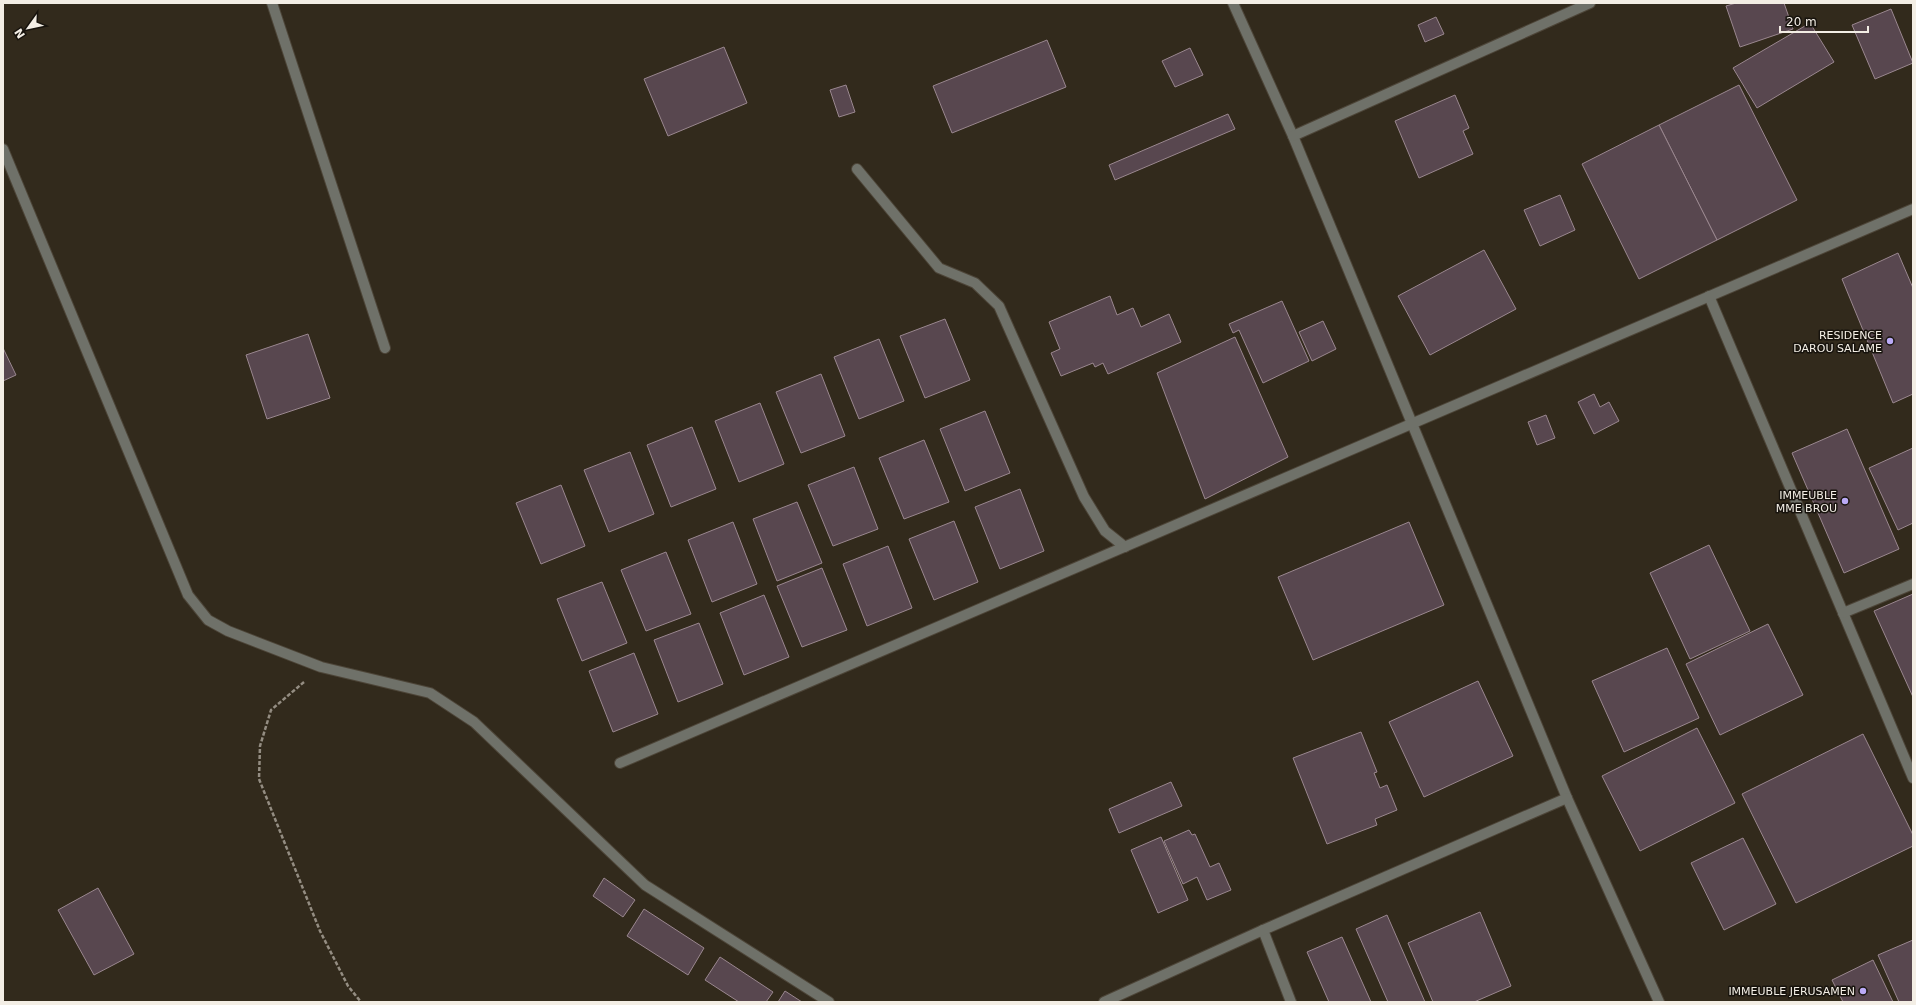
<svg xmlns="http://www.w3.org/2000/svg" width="1916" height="1005" viewBox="0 0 1916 1005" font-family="'DejaVu Sans',sans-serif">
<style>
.building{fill:#58474f;stroke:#9a878f}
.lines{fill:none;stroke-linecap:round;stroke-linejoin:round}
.street-casing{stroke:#4d4538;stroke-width:12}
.path{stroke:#948d82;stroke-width:2.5;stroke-dasharray:4 2;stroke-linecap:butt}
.street{stroke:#6f7169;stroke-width:10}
.poi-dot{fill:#baaaf6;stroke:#17130d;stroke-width:1.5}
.labels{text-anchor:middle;stroke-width:3;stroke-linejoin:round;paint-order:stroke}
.poi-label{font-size:11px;fill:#f3eee5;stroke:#17130d;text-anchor:end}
</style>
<rect width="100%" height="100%" fill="#322a1c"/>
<g class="building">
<polygon points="1736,3 1784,3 1793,29 1740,47 1726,6"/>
<polygon points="1891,9 1913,63 1875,79 1852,25"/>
<polygon points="1436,17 1444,34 1425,42 1418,25"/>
<polygon points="1810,23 1834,62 1757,108 1733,68"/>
<polygon points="1047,40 1066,87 952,133 933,86"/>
<polygon points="724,47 747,103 668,136 644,79"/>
<polygon points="1190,48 1203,75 1175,87 1162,61"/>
<polygon points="846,85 855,112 839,117 830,90"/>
<polygon points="1739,85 1797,200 1717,240 1659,125"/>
<polygon points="1455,95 1469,128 1463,131 1473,154 1419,178 1395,121"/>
<polygon points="1228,114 1235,129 1115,180 1109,165"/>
<polygon points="1659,125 1717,240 1639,279 1582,164"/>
<polygon points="1560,195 1575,230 1540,246 1524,210"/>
<polygon points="1484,250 1516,309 1430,355 1398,296"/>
<polygon points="1898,253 1913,288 1913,394 1893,403 1842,279"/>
<polygon points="1110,296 1117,315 1133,308 1141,327 1169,314 1181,342 1108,374 1103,363 1095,367 1093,363 1061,376 1051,353 1060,349 1049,322"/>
<polygon points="1282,301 1309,361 1263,383 1239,330 1233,333 1229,324"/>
<polygon points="945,319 970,380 925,398 900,336"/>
<polygon points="1323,321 1336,349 1312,361 1299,332"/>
<polygon points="308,334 330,398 267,419 246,355"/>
<polygon points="1235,337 1288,457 1205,499 1157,373"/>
<polygon points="879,339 904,401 859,419 834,357"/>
<polygon points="3,348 16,375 3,381"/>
<polygon points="821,374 845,436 801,453 776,392"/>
<polygon points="1594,394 1600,407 1609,402 1619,421 1594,434 1578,402"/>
<polygon points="760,403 784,464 739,482 715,421"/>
<polygon points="985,411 1010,473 965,491 940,429"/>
<polygon points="1546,415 1555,438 1537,445 1528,422"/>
<polygon points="692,427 716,489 671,507 647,445"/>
<polygon points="1847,429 1899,549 1844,573 1792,453"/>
<polygon points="924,440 949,502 904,519 879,458"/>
<polygon points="1913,448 1913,523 1898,530 1869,468"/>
<polygon points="630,452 654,514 609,532 584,470"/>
<polygon points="854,467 878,529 833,546 808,485"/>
<polygon points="561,485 585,546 541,564 516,503"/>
<polygon points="1020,489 1044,551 1000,569 975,507"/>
<polygon points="797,502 822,563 777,581 753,519"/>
<polygon points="954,521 978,582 934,600 909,539"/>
<polygon points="733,522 757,584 712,602 688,540"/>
<polygon points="1409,522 1444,605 1313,660 1278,577"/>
<polygon points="1709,545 1750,631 1690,659 1650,573"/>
<polygon points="888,546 912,608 867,626 843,564"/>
<polygon points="666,552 691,614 646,631 621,570"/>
<polygon points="822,568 847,630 802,647 777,586"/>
<polygon points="602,582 627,643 582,661 557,599"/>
<polygon points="1913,594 1913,697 1874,611"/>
<polygon points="764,595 789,657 744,675 720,613"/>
<polygon points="699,623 723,684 678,702 654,640"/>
<polygon points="1768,624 1803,695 1720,735 1686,664"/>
<polygon points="1667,648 1699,718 1624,752 1592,681"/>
<polygon points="634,653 658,714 613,732 589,671"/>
<polygon points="1478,681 1513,756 1424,797 1389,722"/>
<polygon points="1697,728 1735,803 1640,851 1602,776"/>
<polygon points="1361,732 1377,772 1374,773 1380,788 1387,785 1397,810 1375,819 1377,825 1327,844 1293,758"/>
<polygon points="1863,734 1913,835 1913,846 1796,903 1742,794"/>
<polygon points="1171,782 1182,806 1119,833 1109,809"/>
<polygon points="1189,830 1192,835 1195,834 1210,867 1219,863 1231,890 1207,900 1197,877 1183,884 1164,841"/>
<polygon points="1161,837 1188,900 1158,913 1131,850"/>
<polygon points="1743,838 1776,904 1724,930 1691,863"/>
<polygon points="604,878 635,900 623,917 593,896"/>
<polygon points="98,888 134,954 94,975 58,910"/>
<polygon points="644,909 704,948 688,975 627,936"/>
<polygon points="1480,912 1511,986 1474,1002 1433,1002 1408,943"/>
<polygon points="1387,915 1425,1002 1388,1002 1356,929"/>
<polygon points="1342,937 1371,1002 1329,1002 1307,952"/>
<polygon points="1913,940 1913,1002 1899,1002 1878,955"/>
<polygon points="720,957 773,992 766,1002 739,1002 705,980"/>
<polygon points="1873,960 1893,1002 1843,1002 1832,980"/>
<polygon points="785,991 802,1002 778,1002"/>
</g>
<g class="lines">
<g class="street-casing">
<g id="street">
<polyline points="272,3 385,348"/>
<polyline points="1233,3 1293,136 1567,798 1659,1002"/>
<polyline points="1293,136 1590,3"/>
<polyline points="3,149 188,595 208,620 228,631 321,667 430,693 474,722 645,885 829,1002"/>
<polyline points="857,169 939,268 975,283 999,306 1084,497 1105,531 1125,547"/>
<polyline points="1709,296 1913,778"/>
<polyline points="1843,613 1913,584"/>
<polyline points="620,763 1913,209"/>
<polyline points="1263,930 1291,1002"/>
<polyline points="1104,1002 1263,930 1567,798"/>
</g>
</g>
<polyline class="path" points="304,682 271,710 260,746 259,779 320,931 348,986 361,1002"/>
<use href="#street" class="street"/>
</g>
<g class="poi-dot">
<circle cx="1890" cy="341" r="4"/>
<circle cx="1845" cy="501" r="4"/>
<circle cx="1863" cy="991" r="4"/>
</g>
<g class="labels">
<g class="poi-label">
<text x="1882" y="339">RESIDENCE<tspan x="1882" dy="13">DAROU SALAME</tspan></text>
<text x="1837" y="499">IMMEUBLE<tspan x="1837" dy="13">MME BROU</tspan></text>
<text x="1855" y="995">IMMEUBLE JERUSAMEN</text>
</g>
</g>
<rect width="1916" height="1005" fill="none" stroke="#f3eee5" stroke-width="8"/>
<g transform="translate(28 28) rotate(237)" stroke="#17130d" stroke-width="3" paint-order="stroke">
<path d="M0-3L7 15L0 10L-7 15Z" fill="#f3eee5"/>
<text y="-6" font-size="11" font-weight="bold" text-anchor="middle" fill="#f3eee5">N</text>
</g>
<path d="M1780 26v6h88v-6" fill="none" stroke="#f3eee5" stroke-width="2"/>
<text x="1786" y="26" font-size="12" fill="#f3eee5" stroke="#17130d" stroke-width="3" paint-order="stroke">20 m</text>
</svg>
